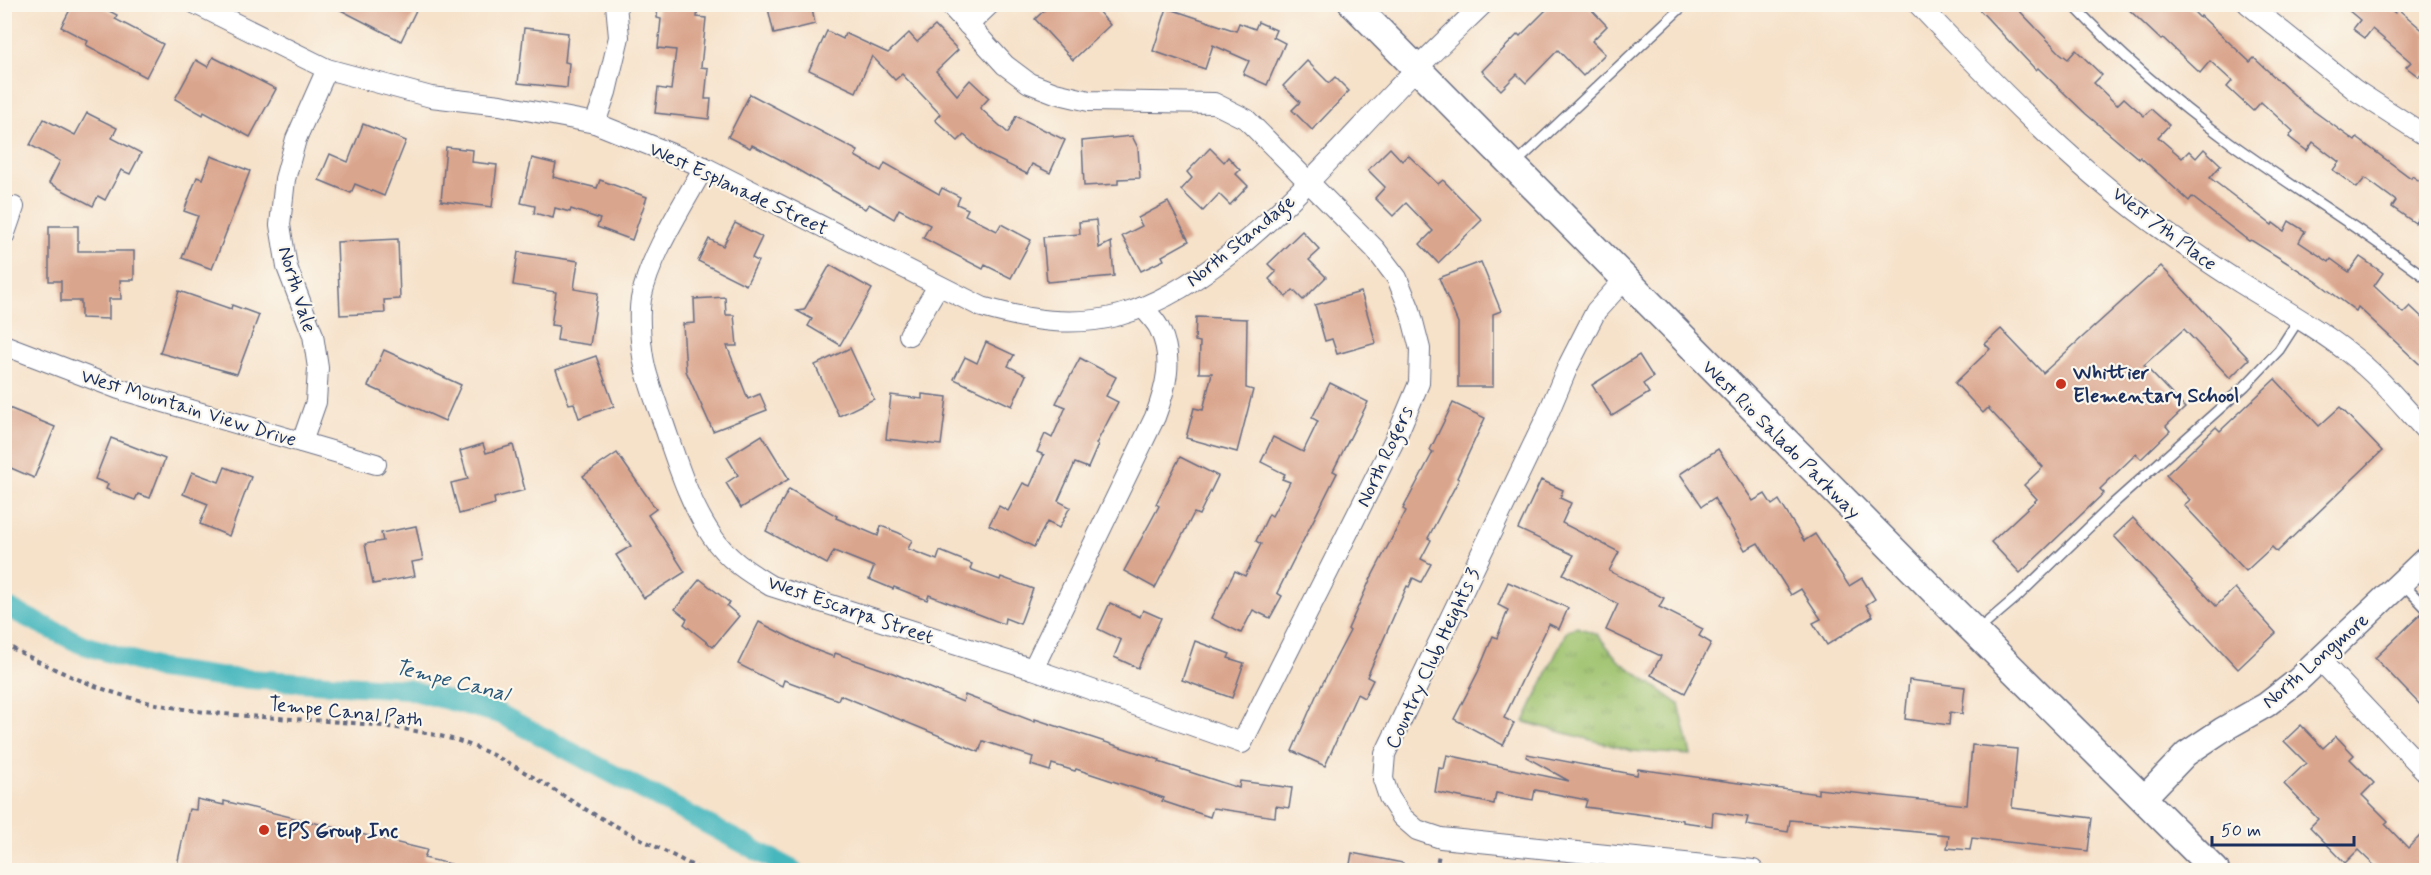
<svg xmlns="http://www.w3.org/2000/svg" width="2431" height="875" viewBox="0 0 2431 875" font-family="Mynerve,sans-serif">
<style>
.grass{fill:url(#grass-tufts);stroke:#5c7866;stroke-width:1.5}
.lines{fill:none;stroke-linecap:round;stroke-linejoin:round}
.canal{stroke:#47b7be;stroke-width:20}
.building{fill:#daa58d}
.service-casing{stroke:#686d83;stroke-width:12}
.minor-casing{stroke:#686d83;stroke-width:22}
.tertiary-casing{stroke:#686d83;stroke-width:27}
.secondary-casing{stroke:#686d83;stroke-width:30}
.path{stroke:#686d83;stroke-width:4;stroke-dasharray:4.5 4.5;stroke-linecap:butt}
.service{stroke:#fff;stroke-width:9}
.minor{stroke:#fff;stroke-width:20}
.tertiary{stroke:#fff;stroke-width:24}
.secondary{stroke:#fff;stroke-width:27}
.poi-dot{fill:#c8321e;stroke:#fbf7ec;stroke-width:2}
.labels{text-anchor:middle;stroke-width:4.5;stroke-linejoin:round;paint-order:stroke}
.street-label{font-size:20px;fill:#1b2f5e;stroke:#fbf7ec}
.poi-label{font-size:20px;font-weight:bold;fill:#1b2f5e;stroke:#fbf7ec;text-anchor:start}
.water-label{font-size:21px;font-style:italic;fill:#28587b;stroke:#fbf7ec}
</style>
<defs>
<pattern id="grass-tufts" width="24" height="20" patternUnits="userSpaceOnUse" patternTransform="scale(1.5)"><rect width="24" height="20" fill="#9ec26d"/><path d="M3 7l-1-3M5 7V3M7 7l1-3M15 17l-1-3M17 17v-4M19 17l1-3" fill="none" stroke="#809e5d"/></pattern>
</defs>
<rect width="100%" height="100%" fill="#fbf7ec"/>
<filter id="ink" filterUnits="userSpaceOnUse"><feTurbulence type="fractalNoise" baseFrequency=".0167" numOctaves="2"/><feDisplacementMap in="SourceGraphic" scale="12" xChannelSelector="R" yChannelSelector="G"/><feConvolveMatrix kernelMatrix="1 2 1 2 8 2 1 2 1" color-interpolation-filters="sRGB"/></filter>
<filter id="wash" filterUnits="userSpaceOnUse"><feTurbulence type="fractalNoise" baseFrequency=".008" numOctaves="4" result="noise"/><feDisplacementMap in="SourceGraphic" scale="24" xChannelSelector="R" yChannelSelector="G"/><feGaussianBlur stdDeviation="1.35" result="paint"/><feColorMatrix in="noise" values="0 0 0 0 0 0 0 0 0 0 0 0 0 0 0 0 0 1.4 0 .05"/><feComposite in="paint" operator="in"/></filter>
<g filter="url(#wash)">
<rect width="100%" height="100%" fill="#f6e1c9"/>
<polygon class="grass" points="1577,627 1597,634 1618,660 1679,704 1691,755 1632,751 1524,722 1567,630"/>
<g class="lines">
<polyline class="canal" points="4,606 81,644 160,669 218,677 407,689 500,714 793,870"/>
</g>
<g id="blocks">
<g class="building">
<polygon points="73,4 96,4 117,15 115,19 163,44 146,77 86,45 88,41 61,27"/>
<polygon points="329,4 419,4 401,41"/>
<polygon points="658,4 698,4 697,17 706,18 701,67 708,68 705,99 711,99 709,119 655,113 658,88 671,90 676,50 658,48 661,19 657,18"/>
<polygon points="767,4 811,4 815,24 774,34"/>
<polygon points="1051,4 1092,4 1110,25 1073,60 1035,19"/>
<polygon points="1552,4 1586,4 1607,26 1592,41 1605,54 1583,76 1558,50 1526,83 1517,74 1501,90 1482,71 1518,34 1520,36"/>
<polygon points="1974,4 2013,4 2060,53 2068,59 2076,50 2102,75 2094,83 2117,105 2124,98 2144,116 2151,109 2169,125 2158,137 2182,158 2189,151 2196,158 2204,149 2221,165 2210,178 2272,225 2273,223 2284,231 2289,221 2305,231 2299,242 2329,262 2331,259 2349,272 2360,257 2383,273 2374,286 2403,313 2410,306 2427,322 2427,371 2358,307 2356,311 2316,281 2251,240 2249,241 2192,197 2189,201 2140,157 2139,159 2086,114 2038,68 2036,70"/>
<polygon points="2123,4 2186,4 2200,18 2201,16 2250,62 2254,58 2304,104 2355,141 2357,138 2411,178 2412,176 2427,186 2427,218 2421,214 2415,223 2392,207 2396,201 2365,178 2357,188 2333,170 2339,162 2313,142 2307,151 2289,137 2293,131 2261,102 2253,111 2227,87 2232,81 2210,61 2200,73 2163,38 2161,40"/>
<polygon points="2341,4 2384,4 2395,13 2398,9 2427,34 2427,75 2423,72 2419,77 2406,67 2411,62 2372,29 2365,38 2353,29 2360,20"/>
<polygon points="1167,8 1236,31 1239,23 1255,29 1258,22 1276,30 1273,37 1285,43 1267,85 1243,74 1249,61 1213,45 1205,69 1153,51"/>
<polygon points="935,26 958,50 936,71 957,95 970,80 989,98 980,108 1008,133 1016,116 1065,140 1050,173 1032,164 1027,174 983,152 964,135 958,141 935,120 940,114 902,74 895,80 872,56 856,92 809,70 827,31 843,39 845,33 888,53 909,33 917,42"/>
<polygon points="524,28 568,33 565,62 569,63 567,88 518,83"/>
<polygon points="213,57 276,89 250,137 204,112 203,115 175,99 196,60 208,67"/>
<polygon points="1307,61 1329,83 1335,77 1349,91 1312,130 1292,110 1300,102 1283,86"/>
<polygon points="750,94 858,151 855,156 881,171 885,163 939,194 942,188 960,197 957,204 968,209 965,215 997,231 1001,224 1031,240 1011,278 985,265 983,269 923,238 930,225 899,209 894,219 869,204 865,209 779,159 752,145 750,148 728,137"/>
<polygon points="87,113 117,128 112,138 141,153 130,174 121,170 105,200 98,196 93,206 49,183 60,161 30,145 44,119 75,135"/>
<polygon points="363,124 406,141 384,196 355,184 351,193 319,180 330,154 348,162"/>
<polygon points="1132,136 1138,148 1140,178 1118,179 1118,184 1084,186 1082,141"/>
<polygon points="446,147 473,150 472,162 497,165 492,207 441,201"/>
<polygon points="1210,148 1224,162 1228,157 1240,170 1236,174 1248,186 1230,205 1219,194 1203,211 1181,190 1192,178 1187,172"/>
<polygon points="1390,148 1402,161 1408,155 1438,184 1443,180 1482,220 1438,263 1420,244 1433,231 1406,203 1393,216 1375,198 1385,187 1368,170"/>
<polygon points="211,156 250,171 212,269 182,258 198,216 184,211 197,177 202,179"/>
<polygon points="532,158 556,164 553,177 597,188 600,180 647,197 632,240 597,227 600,219 571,209 570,212 555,208 553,218 534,213 535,206 521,203"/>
<polygon points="1168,202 1189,241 1162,256 1164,260 1141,271 1122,236 1142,226 1138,218"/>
<polygon points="1096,220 1099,248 1111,242 1114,276 1047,282 1043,237 1080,234 1079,222"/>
<polygon points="735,223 762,237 752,258 758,261 746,285 698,261 709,239 723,246"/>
<polygon points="49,226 78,226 78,251 134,251 134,280 120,280 121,299 109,299 109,319 81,318 81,301 61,301 61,281 49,281"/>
<polygon points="1302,231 1320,250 1309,260 1326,277 1303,300 1293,290 1286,297 1269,279 1276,272 1268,264"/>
<polygon points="398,239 400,299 384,300 385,313 340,315 337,242"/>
<polygon points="518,252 578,261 574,289 598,293 590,345 557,340 559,326 551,325 556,292 513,285"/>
<polygon points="1481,262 1501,311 1493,314 1493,387 1458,387 1458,323 1439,278"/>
<polygon points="830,265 872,289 840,345 808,326 812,319 797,311 804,310"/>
<polygon points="2161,266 2249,359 2230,378 2184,329 2144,365 2185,408 2166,426 2170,431 2141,459 2136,454 2100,489 2104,493 2020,573 1991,542 2037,499 2024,485 2043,467 1988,408 1983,413 1955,383 1990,349 1985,344 2001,329 2043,373"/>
<polygon points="179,291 231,309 232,305 259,315 237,374 160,353"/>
<polygon points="1361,292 1376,343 1337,354 1332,339 1325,341 1315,305"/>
<polygon points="725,297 726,315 734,315 737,346 727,346 748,399 760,394 767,410 713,431 686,371 683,324 695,323 694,299"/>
<polygon points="1196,317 1247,319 1246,388 1253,390 1237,452 1186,438 1194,408 1203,410 1212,373 1199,373 1200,342 1195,341"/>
<polygon points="986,342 1014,355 1008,366 1026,375 1012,406 954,379 965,357 977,363"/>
<polygon points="850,348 874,399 839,416 815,365"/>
<polygon points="384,350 461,385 445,421 368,386"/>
<polygon points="1639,355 1653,377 1643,384 1649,393 1612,416 1592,385"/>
<polygon points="596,356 614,406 579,418 574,403 569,404 556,370"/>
<polygon points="1080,358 1116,377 1106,396 1118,402 1096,444 1098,445 1088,468 1075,463 1058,501 1070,507 1059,528 1047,522 1034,547 989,525 999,506 1008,511 1023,483 1030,486 1044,455 1037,452 1045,434 1052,438 1066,407 1056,403"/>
<polygon points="2275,379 2319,426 2340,407 2382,451 2277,552 2272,547 2246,571 2184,505 2190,500 2166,475 2216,427 2220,431"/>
<polygon points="1330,383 1368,402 1333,471 1337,473 1277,593 1282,596 1270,618 1253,610 1241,633 1211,618 1235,571 1245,576 1261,544 1256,541 1269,514 1272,516 1290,482 1282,479 1285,474 1261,462 1273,437 1303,452 1318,421 1312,418"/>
<polygon points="922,394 947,397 941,445 886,439 891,395 922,399"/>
<polygon points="1453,403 1485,418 1457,478 1459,479 1428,538 1431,540 1421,559 1431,564 1421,582 1413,578 1409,587 1407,586 1367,677 1373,680 1364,698 1357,694 1325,766 1292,751 1316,696 1350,631 1348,629 1370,580 1406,511 1403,509 1433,452 1430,450"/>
<polygon points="4,406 55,427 34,478 4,465"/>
<polygon points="762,435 789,479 741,508 726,483 738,475 727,457"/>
<polygon points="111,438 165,459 150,498 138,494 135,500 106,489 108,484 95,479"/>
<polygon points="483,444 486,453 513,445 525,490 494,498 495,504 459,514 451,483 468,479 460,451"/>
<polygon points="1718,449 1753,501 1765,494 1772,505 1779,500 1804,541 1815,534 1849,586 1862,578 1875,599 1866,605 1873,616 1827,645 1813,623 1821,619 1801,589 1791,595 1758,543 1745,550 1714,498 1702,506 1680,474"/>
<polygon points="617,453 656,509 648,515 685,572 644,598 616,555 631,546 583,476"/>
<polygon points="1180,457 1218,476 1199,515 1194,513 1155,588 1124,571 1159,506 1156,504"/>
<polygon points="225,467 251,477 229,536 200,524 208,504 183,494 192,472 219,482"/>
<polygon points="1541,480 1563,490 1560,498 1571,503 1562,523 1619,552 1609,571 1664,598 1659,607 1703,629 1699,636 1711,643 1685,693 1651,675 1661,656 1606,630 1618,604 1563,574 1574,555 1518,529"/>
<polygon points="789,489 837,516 836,518 878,536 881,526 899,533 912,540 908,549 937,560 940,551 972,564 970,569 1000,580 1001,577 1033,589 1020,624 1005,618 1004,624 929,595 927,600 894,587 893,589 869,579 874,567 834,551 827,564 766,531"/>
<polygon points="2133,518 2216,606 2235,588 2276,633 2238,669 2114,536"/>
<polygon points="416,526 423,560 412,562 415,576 373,584 365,544 383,541 381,533"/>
<polygon points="700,579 730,603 727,606 739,616 713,647 684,624 687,619 675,609"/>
<polygon points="1508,582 1568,608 1559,629 1549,624 1504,718 1514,723 1503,745 1454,719 1478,672 1493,636 1497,638 1508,610 1498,605"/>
<polygon points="1110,603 1140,617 1143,610 1161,618 1138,668 1114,657 1121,640 1098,629"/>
<polygon points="2422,613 2427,615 2427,712 2375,658"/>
<polygon points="759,622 810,648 834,657 835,653 893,673 963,702 965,695 1035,722 1035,719 1160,760 1159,762 1239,788 1240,781 1292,788 1289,808 1276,806 1275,817 1213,808 1210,817 1162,801 1164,798 1076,769 1075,771 1052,764 1050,771 1031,765 1033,757 983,741 979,752 840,695 838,700 784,680 782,686 738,664"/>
<polygon points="1195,641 1230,654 1228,658 1244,663 1232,698 1182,680"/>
<polygon points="1909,680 1965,687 1962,714 1950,712 1949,725 1905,719"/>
<polygon points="2301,725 2323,748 2336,736 2354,755 2350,759 2374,783 2362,795 2388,821 2385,824 2408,848 2427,829 2427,870 2379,870 2358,850 2345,863 2310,827 2318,819 2284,784 2306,763 2284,741"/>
<polygon points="1972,745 2017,749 2012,808 2092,818 2088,851 1972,838 1970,850 1947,848 1949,835 1790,820 1788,832 1746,825 1748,817 1713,812 1712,826 1683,822 1683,820 1585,807 1587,800 1535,790 1533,800 1496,793 1494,804 1435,792 1439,768 1444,769 1447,755 1569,781 1526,757 1527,754 1637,775 1638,769 1818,794 1818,789 1967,805"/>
<polygon points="197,799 224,805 224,801 427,850 424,858 451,864 450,870 176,870 189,809 196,810"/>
<polygon points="1352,853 1403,863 1403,870 1349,870"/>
</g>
</g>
</g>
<g filter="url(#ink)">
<use href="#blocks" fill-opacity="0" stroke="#686d83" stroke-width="1.5"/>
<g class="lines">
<g class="service-casing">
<g id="service">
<path d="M 2072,4 C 2120,55 2175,102 2231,143 C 2295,189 2363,230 2426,278"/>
<polyline points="1514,165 1685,4"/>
<polyline points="2403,584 2426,608"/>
<polyline points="1977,631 2018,596 2114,503 2245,386 2279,350 2299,319"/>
</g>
</g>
<g class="minor-casing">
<g id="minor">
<path d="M 196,4 L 327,69 L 431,97 L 500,105 L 595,123 L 704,167 L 982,307 C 1028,320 1072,328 1120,315 C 1223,286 1320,169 1392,94 C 1421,63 1452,34 1483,4"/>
<path d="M 1918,4 C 1991,81 2065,158 2150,221 C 2178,241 2207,262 2236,280 C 2274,304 2315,326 2350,354 C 2379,376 2402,405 2426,431"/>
<polyline points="2248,4 2355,90 2426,136"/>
<polyline points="968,25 990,4"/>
<polyline points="595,123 606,92 619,37 616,4"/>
<path d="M 704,167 C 683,205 649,257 641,299 C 638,317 641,349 645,367 C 649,384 656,402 662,419 C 676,459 688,501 712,536 C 727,559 748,572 771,586 L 1033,669 L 1242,743 L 1398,433 L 1419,383 L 1420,349 L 1410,310 L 1397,278 L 1375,249 L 1246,119 L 1214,103 L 1089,101 L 1055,93 L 1029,83 L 1005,65 L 949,4"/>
<polyline points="4,236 14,207"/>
<polyline points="1624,280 1596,311 1569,364 1547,416 1385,754 1383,779 1389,797 1402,817 1417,830 1441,838 1753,870"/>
<polyline points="909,335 938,286"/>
<polyline points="4,345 119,389 376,464"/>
<polyline points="302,442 316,402 318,368 313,335 287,267 280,225 285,179 296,139 327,69"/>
<polyline points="2320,660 2426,772"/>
<path d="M 1033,669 L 1155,417 C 1166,388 1174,359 1160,330 C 1157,322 1148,314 1143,307"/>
</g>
</g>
<g class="tertiary-casing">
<polyline id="tertiary" points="2143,799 2186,754 2222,730 2266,705 2297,681 2426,559"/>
</g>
<g class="secondary-casing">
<polyline id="secondary" points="1353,4 1945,602 2215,870"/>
</g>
<g class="path">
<path d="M 4,644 C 52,669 103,693 156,704 C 251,724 350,714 444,737 C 498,750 545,786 592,813 C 628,833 665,851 701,870"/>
<polyline points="1436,870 1439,854"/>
</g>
<use href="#service" class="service"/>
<use href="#minor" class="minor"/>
<use href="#tertiary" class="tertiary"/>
<use href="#secondary" class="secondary"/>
</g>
</g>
<g class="poi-dot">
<circle cx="2061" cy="384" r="6"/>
<circle cx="264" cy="830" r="6"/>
</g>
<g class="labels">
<g class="street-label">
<text transform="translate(739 188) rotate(25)" y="7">West Esplanade Street</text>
<text transform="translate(2165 228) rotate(37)" y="7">West 7th Place</text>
<text transform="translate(1240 240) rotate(-39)" y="7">North Standage</text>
<text transform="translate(298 289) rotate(73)" y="7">North Vale</text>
<text transform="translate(189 407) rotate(17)" y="7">West Mountain View Drive</text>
<text transform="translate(1782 439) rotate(45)" y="7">West Rio Salado Parkway</text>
<text transform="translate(1384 456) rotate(-65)" y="7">North Rogers</text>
<text transform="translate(851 609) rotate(19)" y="7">West Escarpa Street</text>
<text transform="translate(1432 658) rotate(-65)" y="7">Country Club Heights 3</text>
<text transform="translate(2315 660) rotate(-41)" y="7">North Longmore</text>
<text transform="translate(346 711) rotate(6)" y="7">Tempe Canal Path</text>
</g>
<g class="poi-label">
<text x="2073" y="379">Whittier<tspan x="2073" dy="23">Elementary School</tspan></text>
<text x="276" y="837">EPS Group Inc</text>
</g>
<g class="water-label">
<text transform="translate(452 680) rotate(14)" y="7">Tempe Canal</text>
</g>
</g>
<rect width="2431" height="875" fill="none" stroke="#fbf7ec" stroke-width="24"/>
<path d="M2212 836v9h142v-9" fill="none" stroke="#1b2f5e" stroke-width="3"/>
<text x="2221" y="836" font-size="18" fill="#1b2f5e" stroke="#fbf7ec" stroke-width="4.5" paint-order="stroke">50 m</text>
</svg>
